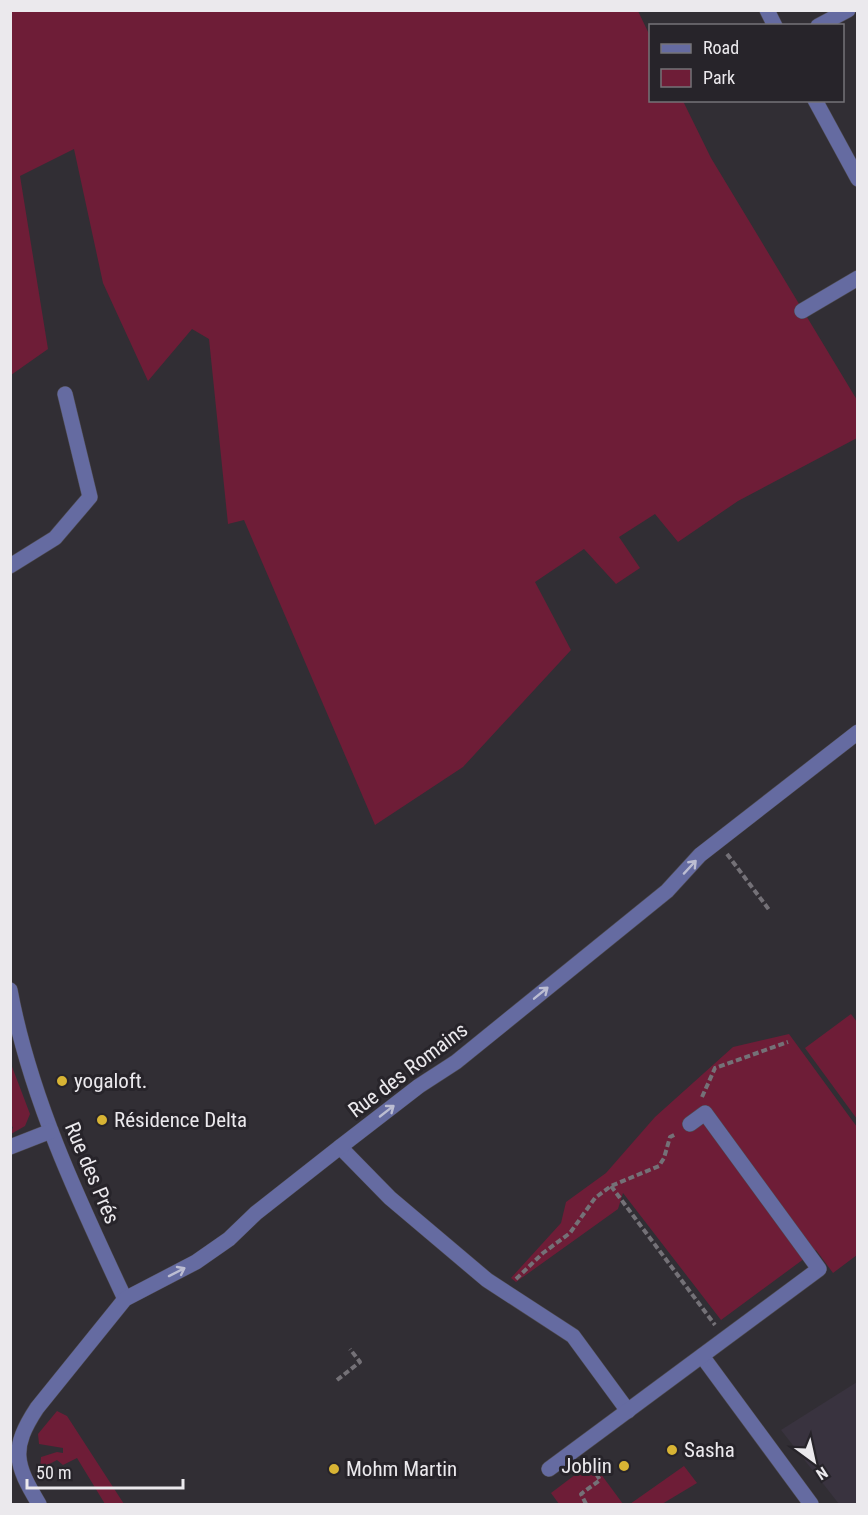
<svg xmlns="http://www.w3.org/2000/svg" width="868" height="1515" viewBox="0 0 868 1515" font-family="'Roboto Condensed',sans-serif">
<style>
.built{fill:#39333f}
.green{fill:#6e1d37}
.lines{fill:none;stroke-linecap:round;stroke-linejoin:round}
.minor-casing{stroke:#4f4c52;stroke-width:16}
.path{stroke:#747177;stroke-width:4;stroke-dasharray:6 3;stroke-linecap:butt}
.minor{stroke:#656ba1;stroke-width:15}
.oneway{stroke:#bcbdd2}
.poi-dot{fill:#d8b434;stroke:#27242a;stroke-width:2}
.labels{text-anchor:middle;stroke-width:6;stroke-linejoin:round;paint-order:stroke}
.street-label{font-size:21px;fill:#ebe9ed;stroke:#27242a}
.poi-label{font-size:21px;fill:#ebe9ed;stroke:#27242a;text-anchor:start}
</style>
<rect width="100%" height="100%" fill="#312e34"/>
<polygon class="built" points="857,1382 857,1504 839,1504 781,1430"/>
<g class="green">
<polygon points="10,11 638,11 650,36 650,100 683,101 711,158 857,400 857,438 738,501 678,542 655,514 619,537 640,568 616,584 584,549 535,582 571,650 463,767 375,825 244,520 228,524 209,339 192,329 148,381 103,283 74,149 20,176 48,349 11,375"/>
<polygon points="851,1014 857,1022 857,1119 805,1048"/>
<polygon points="789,1034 857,1127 857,1255 833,1273 816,1250 721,1320 623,1193 618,1209 516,1282 511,1278 561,1223 566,1202 606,1173 655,1117 733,1047"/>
<polygon points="11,1064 30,1114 25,1126 11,1134 13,1127 10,1125"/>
<polygon points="57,1411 67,1416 124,1504 105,1504 77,1458 63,1465 57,1460 40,1469 41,1457 57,1452 63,1453 63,1448 39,1444 38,1434"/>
<polygon points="592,1462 623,1504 559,1504 551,1493"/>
<polygon points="684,1466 697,1483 662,1504 630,1504"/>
</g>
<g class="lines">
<g class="minor-casing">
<g id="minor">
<polyline points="767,10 775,26"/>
<polyline points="818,26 848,10"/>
<polyline points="815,100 858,179"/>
<polyline points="802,311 858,278"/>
<polyline points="10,566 55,538 90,497 65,394"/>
<path d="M 10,990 C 30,1098 79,1201 125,1299"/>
<polyline points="10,1147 51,1131"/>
<polyline points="340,1147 390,1198 487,1280 573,1336 628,1411"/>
<polyline points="702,1356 811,1504"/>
<polyline points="549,1469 819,1269 705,1113 690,1124"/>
<path d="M 39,1504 C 15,1464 10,1449 37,1408 L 125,1299 L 196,1262 L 229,1239 L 256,1213 L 340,1147 L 419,1086 L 456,1062 L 667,891 L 700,855 L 858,732"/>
</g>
</g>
<g class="path">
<polyline points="727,854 770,911"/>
<polyline points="702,1097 715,1068 788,1042"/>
<polyline points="611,1186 715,1325"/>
<polyline points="516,1279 543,1253 570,1233 595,1198 611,1186 659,1166 664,1158 670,1137 676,1134"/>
<polyline points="337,1380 360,1362 350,1349"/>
<polyline points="41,1476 54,1470"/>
<polyline points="586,1504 581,1494 600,1480 588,1461"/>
</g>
<use href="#minor" class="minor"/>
</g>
<defs><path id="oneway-shaft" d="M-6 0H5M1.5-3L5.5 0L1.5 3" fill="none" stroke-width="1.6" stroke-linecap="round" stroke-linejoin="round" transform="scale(1.5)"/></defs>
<g class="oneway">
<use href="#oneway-shaft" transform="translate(690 867) rotate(-47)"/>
<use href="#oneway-shaft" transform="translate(541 993) rotate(-39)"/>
<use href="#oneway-shaft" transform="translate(387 1111) rotate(-38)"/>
<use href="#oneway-shaft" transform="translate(177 1272) rotate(-27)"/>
</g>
<g class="poi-dot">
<circle cx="62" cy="1081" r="6"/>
<circle cx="102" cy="1120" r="6"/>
<circle cx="672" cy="1450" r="6"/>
<circle cx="624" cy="1466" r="6"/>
<circle cx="334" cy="1469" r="6"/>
</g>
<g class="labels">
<g class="street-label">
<text transform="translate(408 1070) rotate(-37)" y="7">Rue des Romains</text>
<text transform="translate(92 1173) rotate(67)" y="7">Rue des Prés</text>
</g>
<g class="poi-label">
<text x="74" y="1088">yogaloft.</text>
<text x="114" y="1127">Résidence Delta</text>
<text x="684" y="1457">Sasha</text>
<text x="612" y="1473" text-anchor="end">Joblin</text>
<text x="346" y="1476">Mohm Martin</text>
</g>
</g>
<rect width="868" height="1515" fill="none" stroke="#ebe9ed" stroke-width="24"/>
<rect x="649" y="24" width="195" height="78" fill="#27242a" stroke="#757378" stroke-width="1.5"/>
<rect x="661" y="44" width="30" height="9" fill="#656ba1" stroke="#757378" stroke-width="1.5"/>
<text x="703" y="54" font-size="18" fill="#ebe9ed">Road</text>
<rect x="661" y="69" width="30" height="18" fill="#6e1d37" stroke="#757378" stroke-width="1.5"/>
<text x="703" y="84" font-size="18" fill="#ebe9ed">Park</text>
<g transform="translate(814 1461) rotate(147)" stroke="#27242a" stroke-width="4.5" paint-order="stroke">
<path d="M0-4.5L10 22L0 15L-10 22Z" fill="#ebe9ed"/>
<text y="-9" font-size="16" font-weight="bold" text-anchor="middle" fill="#ebe9ed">N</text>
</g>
<path d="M27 1479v9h156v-9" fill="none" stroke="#ebe9ed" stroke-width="3"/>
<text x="36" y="1479" font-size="18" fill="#ebe9ed" stroke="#27242a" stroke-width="4.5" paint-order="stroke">50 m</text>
</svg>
